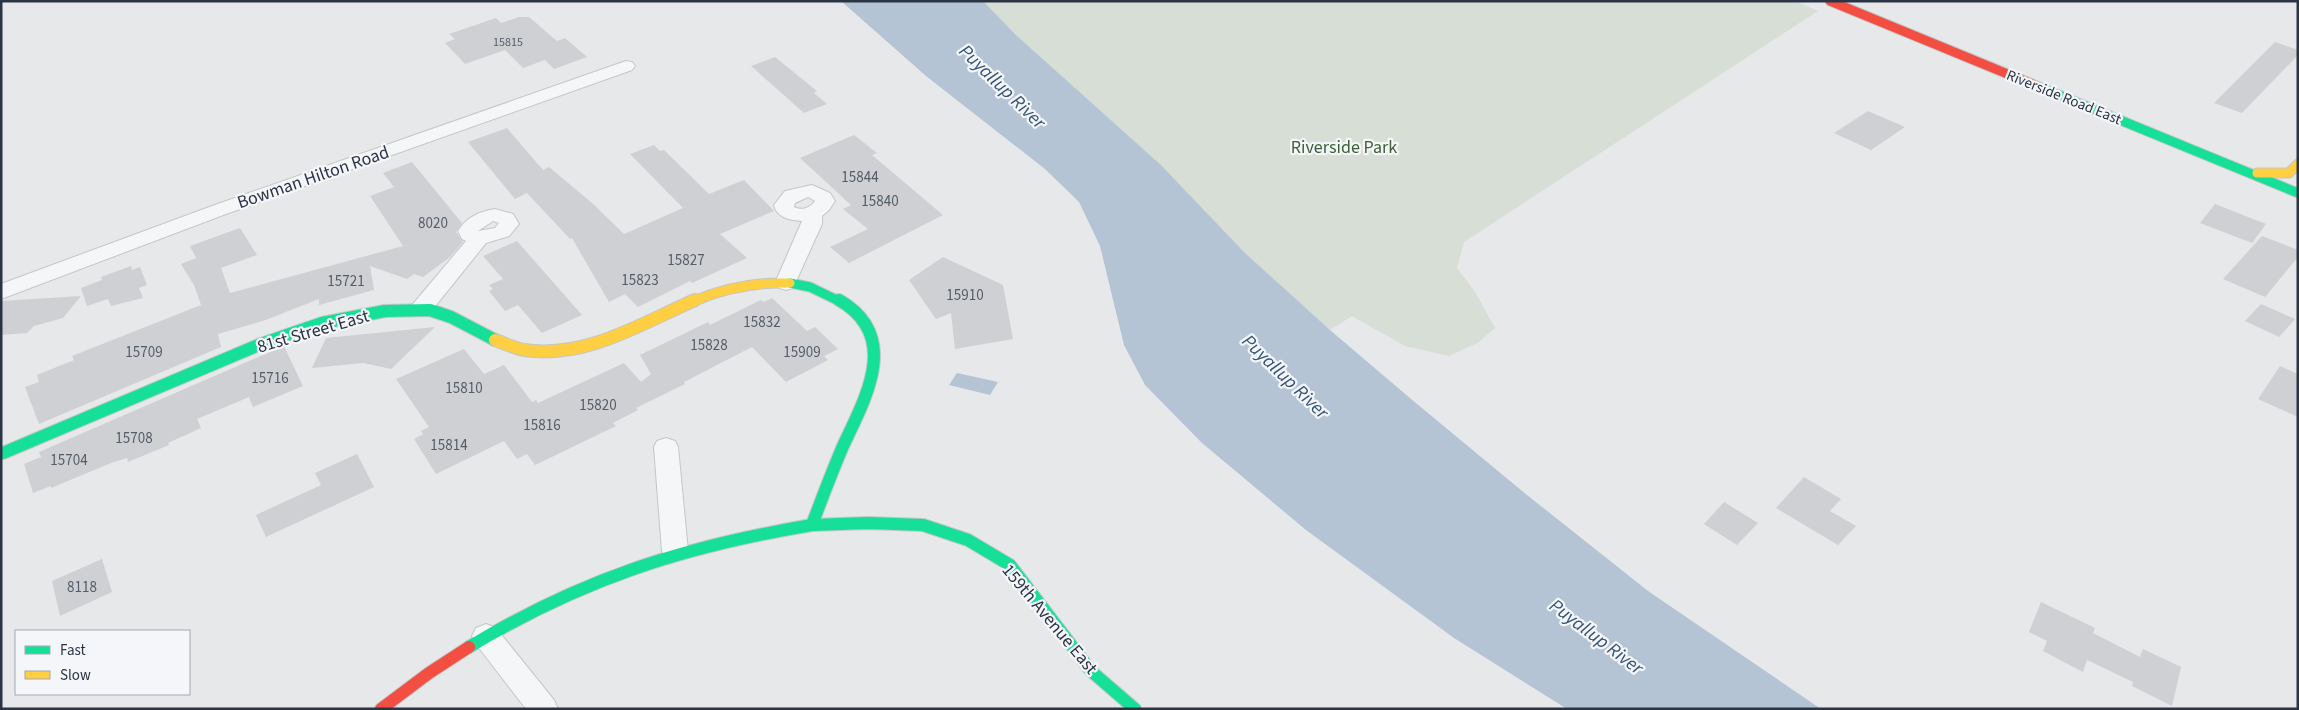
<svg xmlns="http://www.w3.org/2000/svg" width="2299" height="710" viewBox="0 0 2299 710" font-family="'Source Sans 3',sans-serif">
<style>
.green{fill:#d6ded6}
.water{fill:#b4c4d5}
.building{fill:#ced0d3}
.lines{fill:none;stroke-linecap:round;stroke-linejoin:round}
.street-casing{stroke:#c4c6c8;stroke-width:2}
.fast-far1-casing{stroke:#c4c6c8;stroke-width:11}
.fast-casing{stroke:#c4c6c8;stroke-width:14}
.slow-far1-casing{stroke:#c4c6c8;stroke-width:11}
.slow-casing{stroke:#c4c6c8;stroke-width:14}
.jam-far1-casing{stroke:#c4c6c8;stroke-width:11}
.jam-casing{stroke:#c4c6c8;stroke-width:14}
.street{fill:#f5f6f7;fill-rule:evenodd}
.fast-far1{stroke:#16e098;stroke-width:9}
.fast{stroke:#16e098;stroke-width:12}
.slow-far1{stroke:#ffcf43;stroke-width:9}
.slow{stroke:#ffcf43;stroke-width:12}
.jam-far1{stroke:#f24e42;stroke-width:9}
.jam{stroke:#f24e42;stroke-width:12}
.labels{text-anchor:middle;stroke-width:4.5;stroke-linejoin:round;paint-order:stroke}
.far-number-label{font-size:12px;fill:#545c69}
.far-street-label{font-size:15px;fill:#2b3445;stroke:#f4f6f9}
.number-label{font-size:15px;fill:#545c69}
.park-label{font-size:18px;fill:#3f6138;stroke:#f4f6f9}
.street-label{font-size:18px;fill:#2b3445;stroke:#f4f6f9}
.water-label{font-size:19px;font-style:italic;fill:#34527a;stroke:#f4f6f9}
</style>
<rect width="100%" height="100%" fill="#e6e8ea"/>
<polygon class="green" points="983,1 1795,1 1818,11 1464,242 1457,268 1475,292 1495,328 1479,342 1449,356 1405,346 1352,316 1330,330 1244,252 1161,165 1015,34"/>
<g class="water">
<polygon points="841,1 983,1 1015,34 1161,165 1244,252 1330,330 1411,399 1527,495 1648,591 1821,709 1567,709 1454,638 1306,530 1202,443 1145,385 1124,345 1100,246 1079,202 1045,169 926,76"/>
<polygon points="957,373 998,382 990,395 949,385"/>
</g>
<g class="building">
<polygon points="519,17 529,17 557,41 565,38 587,57 554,69 545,60 523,68 505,50 465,64 445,43 455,39 449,34 496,18 501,23"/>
<polygon points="2275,42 2298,50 2298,55 2242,113 2214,103"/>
<polygon points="775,57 817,91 814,93 827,104 804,113 751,66"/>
<polygon points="1868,111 1905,127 1871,150 1834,133"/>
<polygon points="507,128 543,170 549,167 592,203 624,234 683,208 630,154 654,145 660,151 664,150 709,194 744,180 774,211 720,234 747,258 692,283 690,281 638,307 625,294 609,302 572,238 570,239 527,193 515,199 468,142"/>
<polygon points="854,135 877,153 872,155 943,215 849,263 830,247 868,229 843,209 851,205 800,158"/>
<polygon points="412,162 462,223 456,232 463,242 449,258 423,277 414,274 407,279 370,266 374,290 319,305 319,299 263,321 218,334 221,347 39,424 25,387 39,382 37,375 74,360 72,356 201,305 194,285 181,264 196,258 190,246 240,228 257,255 221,268 230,293 403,246 370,196 394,187 383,173"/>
<polygon points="2215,204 2266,224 2252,243 2200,223"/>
<polygon points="2262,236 2298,250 2298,257 2265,297 2223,279"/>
<polygon points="517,241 582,315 542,333 518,305 505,311 489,291 493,289 489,285 503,279 483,256"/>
<polygon points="943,257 1003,285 1013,339 955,349 951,313 936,319 909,280"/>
<polygon points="131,266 132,270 140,267 147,285 139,288 143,298 111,306 108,299 87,306 81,288 102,280 101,277"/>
<polygon points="81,296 63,318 34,326 27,333 1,335 1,301"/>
<polygon points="772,298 807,331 815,327 838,349 824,356 828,360 786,382 752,347 684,382 685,384 636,408 638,410 613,423 616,426 535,465 527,454 517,459 504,441 436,474 414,439 423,434 421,431 429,427 396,379 464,349 484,374 504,365 532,402 536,400 538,403 624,363 641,382 651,374 640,355 708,322 710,325 761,300 764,302"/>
<polygon points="2261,304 2295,319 2279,337 2245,321"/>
<polygon points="435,327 391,369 363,363 312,368 326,338"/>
<polygon points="284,346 303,386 253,407 249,397 197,419 201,428 168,443 169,445 128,462 127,458 111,463 51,488 51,486 33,493 24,464 41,457 39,452"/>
<polygon points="2280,366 2298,374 2298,417 2258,399"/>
<polygon points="357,454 374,487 266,537 256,515 321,485 315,473"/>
<polygon points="1804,477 1841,499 1830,511 1856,526 1838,545 1776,508"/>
<polygon points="1724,502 1758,523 1737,545 1704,524"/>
<polygon points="102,559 112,592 60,616 52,581"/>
<polygon points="2041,602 2095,628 2093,633 2140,657 2143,649 2181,667 2172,706 2132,686 2133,682 2087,660 2083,672 2043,651 2047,641 2029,632"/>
</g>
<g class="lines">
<g class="street-casing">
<g id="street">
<polygon points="626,61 632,62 635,66 632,70 226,214 1,299 1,284 212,206"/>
<path d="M 812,185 L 830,193 L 835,201 L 829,210 L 822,216 L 822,224 L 793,288 L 786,290 L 779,288 L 775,283 L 802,221 C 790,220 777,218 774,205 L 785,191 ZM 808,197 L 815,201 C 810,208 802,211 794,207 L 795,203 Z"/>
<path d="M 495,209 L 513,214 L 519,224 L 509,236 L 486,243 L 429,314 L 421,316 L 413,314 L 410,309 L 413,304 L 466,241 L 462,239 L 458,231 C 467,217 478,212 495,209 ZM 493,221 L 499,223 L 495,228 L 478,231 Z"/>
<polygon points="666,438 675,441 678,447 688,551 684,558 675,561 666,558 662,551 654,447 657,441"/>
<polygon points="486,624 496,628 554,700 558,709 526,709 476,644 472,636 476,628"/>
</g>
</g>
<g class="fast-far1-casing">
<g id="fast-far1">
<polyline points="2037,86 2298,193"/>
<polyline points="790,283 810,287 841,302"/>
</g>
</g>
<g class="fast-casing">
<g id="fast">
<polyline points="3,453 261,344 322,323 385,311 430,310 451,317 495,340"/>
<polyline points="812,525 868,523 923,525 968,540 1010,565 1091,671 1135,709"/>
<path d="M 469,647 C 582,579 682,547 812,525 C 822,498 832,472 843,446 C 865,399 902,336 839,300"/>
</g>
</g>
<g class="slow-far1-casing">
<g id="slow-far1">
<polyline points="2257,173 2289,173 2298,164"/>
<path d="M 692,302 C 723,288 756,282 790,283"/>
</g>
</g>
<g class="slow-casing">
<path id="slow" d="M 495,340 C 504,343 514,348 524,350 C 586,359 640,324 695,300"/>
</g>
<g class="jam-far1-casing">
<polyline id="jam-far1" points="1830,1 2037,86"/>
</g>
<g class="jam-casing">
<polyline id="jam" points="381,709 429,673 469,647"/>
</g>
<use href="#street" class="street"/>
<use href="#fast-far1" class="fast-far1"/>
<use href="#fast" class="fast"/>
<use href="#slow-far1" class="slow-far1"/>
<use href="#slow" class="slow"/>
<use href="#jam-far1" class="jam-far1"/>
<use href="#jam" class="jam"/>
</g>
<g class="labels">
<g class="far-number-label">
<text x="508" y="46">15815</text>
</g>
<g class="far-street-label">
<text transform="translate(2064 97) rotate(22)" y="5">Riverside Road East</text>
</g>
<g class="number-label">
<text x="860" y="182">15844</text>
<text x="880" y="206">15840</text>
<text x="433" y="228">8020</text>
<text x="686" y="265">15827</text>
<text x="640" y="285">15823</text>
<text x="346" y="286">15721</text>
<text x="965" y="300">15910</text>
<text x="762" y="327">15832</text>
<text x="709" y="350">15828</text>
<text x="144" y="357">15709</text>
<text x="802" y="357">15909</text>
<text x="270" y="383">15716</text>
<text x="464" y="393">15810</text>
<text x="598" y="410">15820</text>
<text x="542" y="430">15816</text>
<text x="134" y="443">15708</text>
<text x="449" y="450">15814</text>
<text x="69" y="465">15704</text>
<text x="82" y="592">8118</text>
</g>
<g class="park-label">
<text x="1344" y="153">Riverside Park</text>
</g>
<g class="street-label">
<text transform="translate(313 177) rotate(-19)" y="6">Bowman Hilton Road</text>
<text transform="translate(313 331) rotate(-16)" y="6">81st Street East</text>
<text transform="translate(1050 619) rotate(50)" y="6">159th Avenue East</text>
</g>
<g class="water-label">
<text transform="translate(1003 86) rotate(44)" y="7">Puyallup River</text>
<text transform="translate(1286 376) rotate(44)" y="7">Puyallup River</text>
<text transform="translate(1597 636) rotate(37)" y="7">Puyallup River</text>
</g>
</g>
<rect width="2299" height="710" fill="none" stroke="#2b3445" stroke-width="5"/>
<rect x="15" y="630" width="175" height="65" fill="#f4f6f9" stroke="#a4a8b1"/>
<rect x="25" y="646" width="25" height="8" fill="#16e098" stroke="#a4a8b1"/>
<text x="60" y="655" font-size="15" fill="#2b3445">Fast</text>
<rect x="25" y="671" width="25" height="8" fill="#ffcf43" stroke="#a4a8b1"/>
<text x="60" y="680" font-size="15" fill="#2b3445">Slow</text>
</svg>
